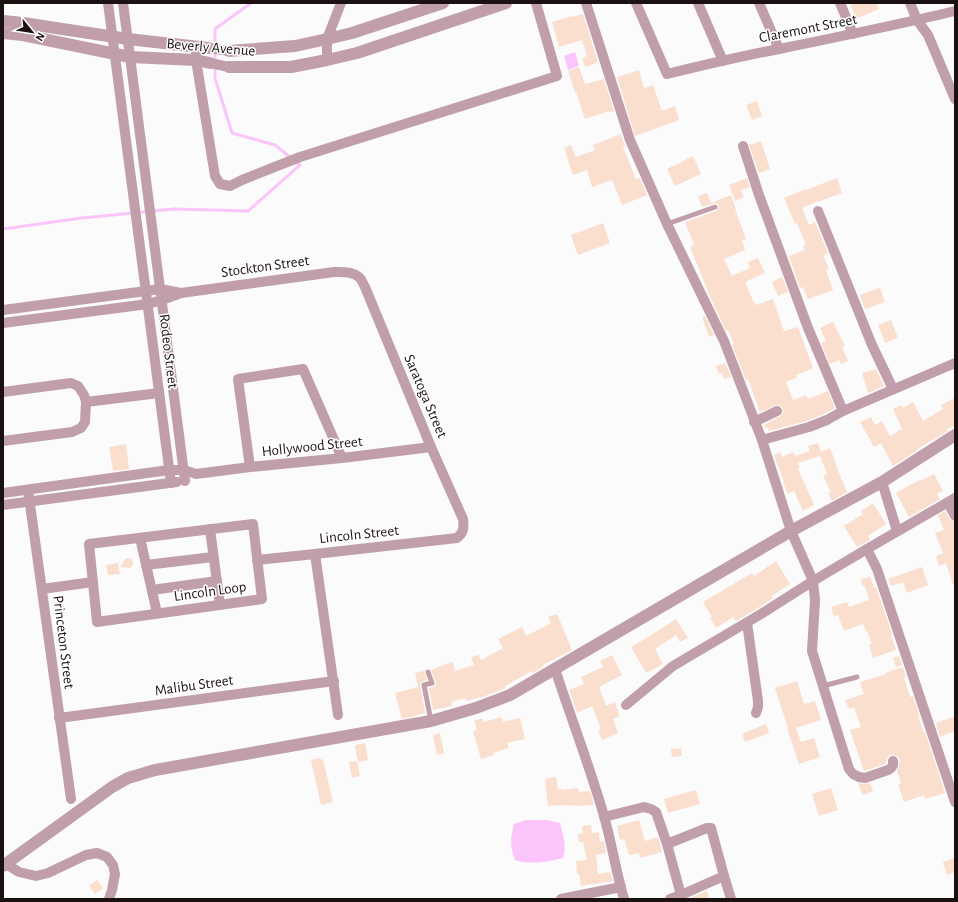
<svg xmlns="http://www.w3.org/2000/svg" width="958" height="902" viewBox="0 0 958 902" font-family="'Alegreya Sans',sans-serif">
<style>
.water{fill:#fbc5fb}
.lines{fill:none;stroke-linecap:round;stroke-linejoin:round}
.stream{stroke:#fbc5fb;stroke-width:3}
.building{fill:#fadfcf}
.service{stroke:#c09fab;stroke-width:5}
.minor{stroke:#c09fab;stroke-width:10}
.tertiary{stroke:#c09fab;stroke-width:12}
.labels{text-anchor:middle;stroke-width:3;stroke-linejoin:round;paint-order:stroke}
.street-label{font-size:15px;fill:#1b1110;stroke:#fff}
</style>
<rect width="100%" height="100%" fill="#fbfbfb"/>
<g class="water">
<polygon points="575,52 579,66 568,70 564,56"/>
<path d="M 525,820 L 547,820 L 560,823 C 563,834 567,846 563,858 C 548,862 529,865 515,860 C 510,847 510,838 514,824 Z"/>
</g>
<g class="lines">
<g class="stream">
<polyline points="251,3 215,29 215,78 232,133 275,145 291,158"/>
<polyline points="3,229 82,218 174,209 248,211 300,165 295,161"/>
</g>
</g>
<g class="building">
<polygon points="850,3 877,3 879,9 856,19"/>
<polygon points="583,14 598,62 585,67 582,58 587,56 582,40 559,47 552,22 572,16 572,17"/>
<polygon points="579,67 585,84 604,79 614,111 609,113 609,111 585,119 576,92 575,92 568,71"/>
<polygon points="639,70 644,88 653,85 662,111 675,106 679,120 635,136 617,77"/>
<polygon points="757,101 762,116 752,120 746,105"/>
<polygon points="621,134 625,146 623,147 636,179 640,178 647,195 622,205 612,180 592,187 587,170 573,175 564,148 571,145 576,157 595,150 593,145"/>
<polygon points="761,141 770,169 759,173 749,145"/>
<polygon points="693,156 701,174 675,186 667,169"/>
<polygon points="747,178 750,187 741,190 744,197 735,201 729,185"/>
<polygon points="837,178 842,193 818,202 818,201 802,208 809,225 815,222 828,253 823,255 829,269 826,270 833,290 808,299 803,287 800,288 789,256 805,250 803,246 806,245 797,223 795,224 784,198 806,189 806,190"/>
<polygon points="707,193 711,203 731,195 736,209 735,209 746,239 742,240 745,250 724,259 732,276 750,268 748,262 758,258 765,273 745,282 754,303 755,302 756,305 773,299 784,331 798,327 813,368 796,375 797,378 786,382 793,400 806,395 808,399 828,391 835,408 824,414 807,421 769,431 767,427 765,428 764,425 782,415 783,412 783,409 780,405 777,405 760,412 748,379 746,380 732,345 734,344 728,330 726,331 711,299 690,247 694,245 685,222 716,211 719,208 718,204 715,203 702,207 698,196"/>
<polygon points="603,223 610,243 578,255 571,235"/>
<polygon points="782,277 788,292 778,296 772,282"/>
<polygon points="880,288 885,302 865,309 860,295"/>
<polygon points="705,316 714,335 709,337 702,317"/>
<polygon points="891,320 898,338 885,343 878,325"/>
<polygon points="833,322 845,346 842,347 848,361 841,364 839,360 830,364 821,343 826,341 820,328"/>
<polygon points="725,363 731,377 724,379 722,373 719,374 716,366"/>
<polygon points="876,369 884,386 868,393 862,373"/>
<polygon points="955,398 955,425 947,429 948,431 935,439 917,449 918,450 893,466 881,443 874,447 860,422 871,417 875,425 882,421 890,436 902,429 893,409 901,405 903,408 913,402 923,421 943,409 941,405"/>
<polygon points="818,443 821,452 830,448 837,466 836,466 847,492 832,501 828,493 831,492 823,476 827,474 820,456 798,463 800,468 798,469 814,505 803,511 794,491 788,494 783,483 784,482 774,455 780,452 782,457 793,452 795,456 810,451 808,446"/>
<polygon points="126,444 129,469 113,471 109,447"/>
<polygon points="934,474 943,491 937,494 940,499 909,517 896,493 919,480 920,481"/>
<polygon points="873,503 886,524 868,536 870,540 857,547 844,526 863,514 861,511"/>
<polygon points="945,511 950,519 955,523 955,584 953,585 946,563 939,566 936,556 943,553 935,533 944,530 938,515"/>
<polygon points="127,558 132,559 133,564 132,566 129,568 120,567 125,559"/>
<polygon points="776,561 790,584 772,596 773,598 758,608 736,621 733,617 716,628 710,618 712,617 703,602 714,595 715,595 752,573 754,576"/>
<polygon points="118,563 120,574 108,575 106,565"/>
<polygon points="922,567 928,585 907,593 903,582 891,586 888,579"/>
<polygon points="870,576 874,588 876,587 892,634 891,635 896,650 873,658 869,645 872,644 867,631 866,631 863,624 844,631 838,615 834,616 831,607 847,602 849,607 852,606 869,600 865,586 863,587 861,580"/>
<polygon points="557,614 572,650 543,665 543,667 533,673 532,671 505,686 506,688 480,698 480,697 467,701 466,698 451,702 452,706 433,710 429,688 435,686 436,683 431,670 437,668 437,667 453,662 455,671 474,665 471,657 479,655 481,660 503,648 498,639 522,627 526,636 551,623 548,617"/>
<polygon points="676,619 688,638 680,642 676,635 655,649 663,664 646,673 631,647 651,635"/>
<polygon points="612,655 622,675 599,687 606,706 615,702 620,716 613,719 618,733 602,740 598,730 601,729 592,706 577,713 569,690 584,684 581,677 603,667 600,661"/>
<polygon points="899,656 902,665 896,667 893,658"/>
<polygon points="903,667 906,677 904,678 910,697 913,696 920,717 918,717 924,733 925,732 945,793 925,799 924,795 904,802 898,785 901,783 897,771 899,765 900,761 899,758 897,756 893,755 890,755 887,758 886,763 885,764 864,771 850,730 861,727 854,707 849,709 845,700 864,694 860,682 886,674 885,673"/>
<polygon points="424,671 427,680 422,682 420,685 425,713 415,716 402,719 395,693 418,687 415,673"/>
<polygon points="797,681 804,704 815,701 821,720 796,728 801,742 814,738 820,757 799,764 787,728 788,728 775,688"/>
<polygon points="502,717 503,722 520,718 525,739 507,743 509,748 493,753 494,755 481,759 473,731 477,730 474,721 482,718 483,722"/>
<polygon points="953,717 953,718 955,718 955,731 940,737 936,723"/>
<polygon points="766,724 769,733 745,742 742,734"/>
<polygon points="440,733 444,753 437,755 433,735"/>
<polygon points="365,743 368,760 358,762 355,745"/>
<polygon points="681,748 682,756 672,757 671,749"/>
<polygon points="320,758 321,760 323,759 333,802 321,805 311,760"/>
<polygon points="357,761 360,776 352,778 349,762"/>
<polygon points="556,777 558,789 562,789 562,790 578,788 579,792 590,791 594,805 573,806 573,805 565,806 565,805 548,806 545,779"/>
<polygon points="858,783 864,784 870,783 873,791 863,795"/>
<polygon points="831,788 838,810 819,816 812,794"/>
<polygon points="696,790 700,804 668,813 664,799"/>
<polygon points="639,820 645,841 658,837 662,852 640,858 639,853 629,855 624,839 620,840 617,826"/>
<polygon points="591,825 592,833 599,832 600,842 604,841 606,853 596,855 598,874 610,872 613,881 581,886 579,874 577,874 576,861 587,860 583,842 579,842 578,834 583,834 582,826"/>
<polygon points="955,858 955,872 947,875 943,862"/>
<polygon points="97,880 103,888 95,894 89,886"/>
<polygon points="707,891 709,897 702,899 688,899"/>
</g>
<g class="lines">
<g class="service">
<polyline points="667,224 715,207"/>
<polyline points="428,672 432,683 424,685 431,721"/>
<polyline points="823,686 857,677"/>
</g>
<g class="minor">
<polyline points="108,3 171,483"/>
<polyline points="123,3 185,481"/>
<polyline points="586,3 630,140 667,224 724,341 762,440 791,531 813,581 867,549 955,498"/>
<path d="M 636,3 L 667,74 C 704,65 742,56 779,49 C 838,37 897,25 955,11"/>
<polyline points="698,3 723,61"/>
<polyline points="759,3 779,49"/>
<polyline points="840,3 853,34"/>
<polyline points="910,3 917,20 928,35 955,99"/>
<polyline points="208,48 229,51"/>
<polyline points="196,54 196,60 215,176 220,184 230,186 242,180 300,157 557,76 536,3"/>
<polyline points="327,60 327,39 341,3"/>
<polyline points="210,63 229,67"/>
<polyline points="743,146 759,195 808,328 843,411"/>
<polyline points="818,211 872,345 893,389"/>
<polyline points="3,310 146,291 160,289 181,293"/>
<path d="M 3,323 L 148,304 L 162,300 L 181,293 L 334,272 C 342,272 353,271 360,278 C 362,280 363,284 365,287 L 431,447 L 463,519 C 464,528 464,532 457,538 L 315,554 L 257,560"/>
<polyline points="3,392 71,383 78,386 84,395 86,402 85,422 81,428 72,432 3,441"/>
<polyline points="86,402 159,393"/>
<polyline points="754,422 777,411"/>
<polyline points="762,440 809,427 827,420 843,411 955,363"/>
<polyline points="250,467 238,379 303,369 342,458"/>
<polyline points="882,482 897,531"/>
<polyline points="28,490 71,799"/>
<polyline points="3,493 169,470 184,470 196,474 250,467 342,458 431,447"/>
<polyline points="948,503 955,516"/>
<polyline points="3,505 177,482"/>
<polygon points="253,524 262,599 97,622 89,544"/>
<polyline points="210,529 220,605"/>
<polyline points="140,538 157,613"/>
<polyline points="867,549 877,569 955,802"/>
<polyline points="315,554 338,715"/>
<polyline points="146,565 213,557"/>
<polyline points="42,589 93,582"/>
<polyline points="152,590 217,581"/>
<polyline points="747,623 758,701 758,707 756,713"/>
<path d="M 555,669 C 571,718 590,767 604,816 C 612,844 616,872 624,899"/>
<polyline points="626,705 673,666 761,614 813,581 815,600 812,651 849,769 853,774 859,777 865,778 888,770 891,768 893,765 893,761"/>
<polyline points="59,718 334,681"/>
<polyline points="604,817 644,807 651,809 656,812 667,844 681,895 670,899"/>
<polyline points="667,844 707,828 711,828 724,876"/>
<polyline points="6,864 19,872 36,876 48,873 86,855 97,853 107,857 113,865 115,874 112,890 109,899"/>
<polyline points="681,895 724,876 731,899"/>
<polyline points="561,899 621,887"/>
</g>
<g class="tertiary">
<polyline points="3,21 23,23 128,39 208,48"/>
<polyline points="3,33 23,35 130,57 196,60 210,63"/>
<polyline points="229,51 295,46 327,39 352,33 443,3"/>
<polyline points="229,67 291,67 327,60 357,53 506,3"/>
<polyline points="3,866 112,787 128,778 155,770 431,721 476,708 510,695 791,531 882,482 955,435"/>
</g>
</g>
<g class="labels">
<g class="street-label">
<text transform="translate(808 28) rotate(-11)" y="5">Claremont Street</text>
<text transform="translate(211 47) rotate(5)" y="5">Beverly Avenue</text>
<text transform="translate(265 266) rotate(-8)" y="5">Stockton Street</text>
<text transform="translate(169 351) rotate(83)" y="5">Rodeo Street</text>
<text transform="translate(426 396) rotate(67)" y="5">Saratoga Street</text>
<text transform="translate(312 446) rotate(-6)" y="5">Hollywood Street</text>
<text transform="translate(359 534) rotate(-6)" y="5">Lincoln Street</text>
<text transform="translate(210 591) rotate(-8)" y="5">Lincoln Loop</text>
<text transform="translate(64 642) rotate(83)" y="5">Princeton Street</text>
<text transform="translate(194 685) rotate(-8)" y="5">Malibu Street</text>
</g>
</g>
<rect width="958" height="902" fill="none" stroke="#1b1110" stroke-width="8"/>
<g transform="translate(32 32) rotate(120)" stroke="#ffffff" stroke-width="3" paint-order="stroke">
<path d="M0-3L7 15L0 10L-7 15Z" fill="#1b1110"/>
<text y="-6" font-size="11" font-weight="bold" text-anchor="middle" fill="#1b1110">N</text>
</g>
</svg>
